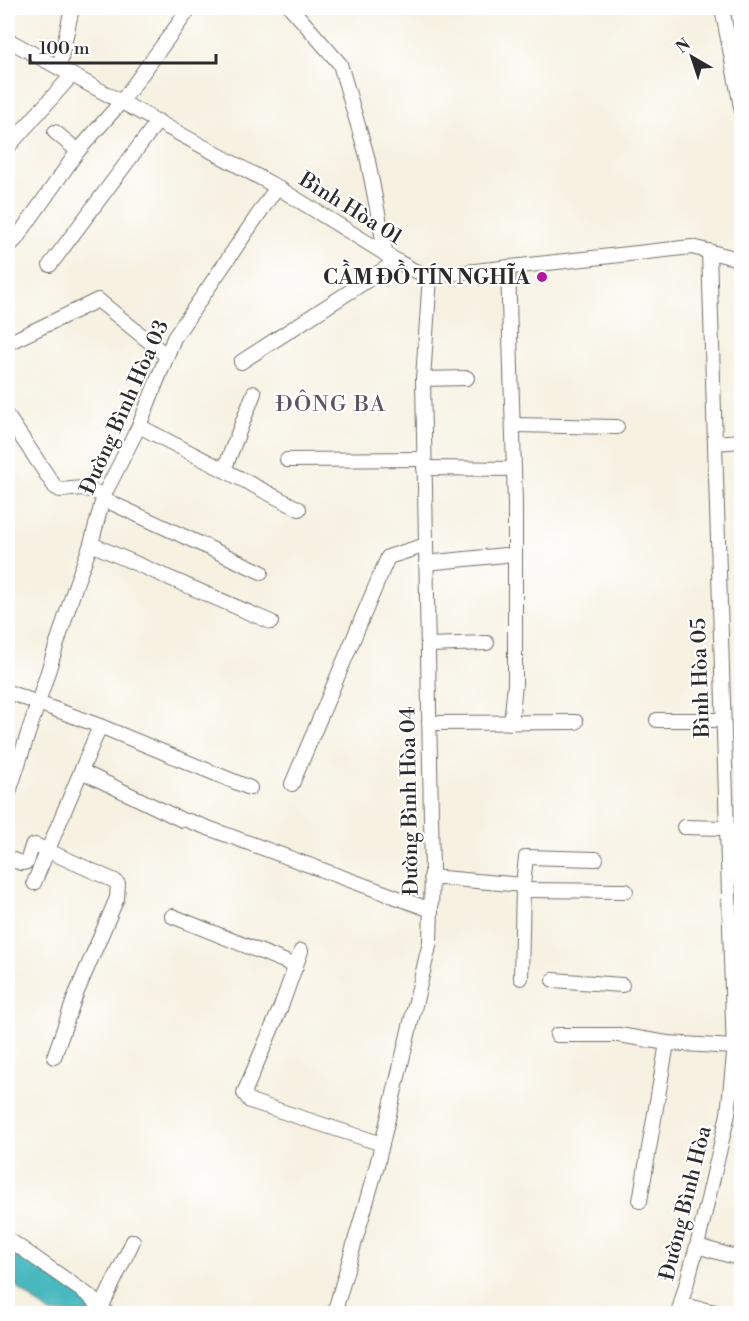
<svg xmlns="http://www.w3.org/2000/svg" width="749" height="1321" viewBox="0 0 749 1321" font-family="'Libre Bodoni',serif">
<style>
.water{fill:#4ab9bf;stroke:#3a7275;stroke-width:1.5}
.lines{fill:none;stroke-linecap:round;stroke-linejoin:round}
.minor-casing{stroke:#72706b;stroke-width:16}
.minor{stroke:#fff;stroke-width:14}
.poi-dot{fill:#b5179e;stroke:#fff;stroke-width:2}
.labels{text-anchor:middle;stroke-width:4.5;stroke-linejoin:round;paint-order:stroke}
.street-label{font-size:21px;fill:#2b2b2b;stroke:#fff}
.poi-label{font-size:21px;font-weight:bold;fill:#2b2b2b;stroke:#fff;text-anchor:end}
.neighbourhood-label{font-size:22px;letter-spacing:1.5px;fill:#5d5361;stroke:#fff}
</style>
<rect width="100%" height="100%" fill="#fff"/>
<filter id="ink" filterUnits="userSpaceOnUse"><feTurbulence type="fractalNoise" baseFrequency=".0167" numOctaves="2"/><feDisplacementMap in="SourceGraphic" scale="12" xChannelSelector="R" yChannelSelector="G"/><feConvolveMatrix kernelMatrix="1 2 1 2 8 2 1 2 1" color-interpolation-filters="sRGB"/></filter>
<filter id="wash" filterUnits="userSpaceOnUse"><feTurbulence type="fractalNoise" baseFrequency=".008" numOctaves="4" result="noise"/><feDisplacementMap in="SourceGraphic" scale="24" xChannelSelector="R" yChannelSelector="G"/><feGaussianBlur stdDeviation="1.35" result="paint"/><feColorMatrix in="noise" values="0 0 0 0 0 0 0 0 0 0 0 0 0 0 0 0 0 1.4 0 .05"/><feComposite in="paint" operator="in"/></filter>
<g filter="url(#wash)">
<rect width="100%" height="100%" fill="#f6f1e1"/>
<polygon class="water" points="8,1244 103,1313 50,1313 8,1280"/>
</g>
<g filter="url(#ink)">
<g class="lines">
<g class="minor-casing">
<g id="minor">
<polyline points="291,8 340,64 367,156 386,255"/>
<polyline points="722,8 742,112"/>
<polyline points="8,40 277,187 397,261 413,270 430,276 692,247 742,260"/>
<polyline points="59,68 72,8"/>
<polyline points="55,132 78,151"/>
<polyline points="8,147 72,75"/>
<polyline points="8,227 16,239 8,247"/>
<polyline points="16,239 78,151 122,101 190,8"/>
<polyline points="50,265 158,121"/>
<polyline points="508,267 515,504 515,684 511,723"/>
<polyline points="8,343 98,300 167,356"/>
<polyline points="241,362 397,261"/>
<polyline points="423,379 467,378"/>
<polyline points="8,417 55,487 60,490 83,488 104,495"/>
<polyline points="513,425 617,427"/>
<polyline points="139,426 299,509"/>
<polyline points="715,443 742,441"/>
<polyline points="287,460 424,459"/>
<polyline points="424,468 514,469"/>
<polyline points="224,470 254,393"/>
<polyline points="103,499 261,572"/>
<polyline points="91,544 271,622"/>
<polyline points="426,563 505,555"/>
<polyline points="428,645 487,643"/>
<polyline points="8,692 38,703 76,584 91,544 104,495 139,426 174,338 277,187"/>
<polyline points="657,720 723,720"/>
<polyline points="429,723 576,722"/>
<polyline points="100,726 250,788"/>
<polyline points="81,771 182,820"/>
<polyline points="292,784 388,557 426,545"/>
<polyline points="8,795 38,703 100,726 34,883"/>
<polyline points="189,821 431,910"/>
<polyline points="684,827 726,828"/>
<polyline points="8,858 21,863 27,862 32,846 35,845 115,881 118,884 117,898 76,994 54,1057"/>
<polyline points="431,877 523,885 521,978"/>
<polyline points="523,885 526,857 596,859"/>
<polyline points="523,890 626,891"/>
<polyline points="172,916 296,966"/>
<polyline points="301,951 280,1009 244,1093 250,1101 382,1144"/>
<polyline points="553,980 622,985"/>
<polyline points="557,1035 619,1035 667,1043 734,1047"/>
<polyline points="640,1201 667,1043"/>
<polyline points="8,1239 88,1295 108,1314"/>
<polyline points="697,1246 735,1257"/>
<polyline points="682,1305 716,1312"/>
<polyline points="102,1306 133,1241"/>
<polyline points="334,1314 377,1165 430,942 432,872 423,379 430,276"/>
<polyline points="678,1314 697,1246 728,1114 734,1055 709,251"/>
</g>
</g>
<use href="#minor" class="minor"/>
</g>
</g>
<circle class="poi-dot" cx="542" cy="277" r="6"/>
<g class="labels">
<g class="street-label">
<text transform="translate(351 208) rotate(32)" y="7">Bình Hòa 01</text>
<text transform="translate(124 407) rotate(-66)" y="7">Đường Bình Hòa 03</text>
<text transform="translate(700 678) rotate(-92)" y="7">Bình Hòa 05</text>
<text transform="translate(409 801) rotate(-91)" y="7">Đường Bình Hòa 04</text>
<text transform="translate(685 1203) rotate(-76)" y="7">Đường Bình Hòa</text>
</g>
<g class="poi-label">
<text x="530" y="284">CẦM ĐỒ TÍN NGHĨA</text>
</g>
<g class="neighbourhood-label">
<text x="331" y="411">ĐÔNG BA</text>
</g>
</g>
<rect width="749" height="1321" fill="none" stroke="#fff" stroke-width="30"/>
<g transform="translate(692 57) rotate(321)" stroke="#ffffff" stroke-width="4.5" paint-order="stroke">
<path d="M0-4.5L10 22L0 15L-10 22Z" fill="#2b2b2b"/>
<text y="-9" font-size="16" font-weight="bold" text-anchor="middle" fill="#2b2b2b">N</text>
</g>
<path d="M30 54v9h186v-9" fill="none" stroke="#2b2b2b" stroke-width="3"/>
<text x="39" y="54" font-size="18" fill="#2b2b2b" stroke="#ffffff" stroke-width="4.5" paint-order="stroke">100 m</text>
</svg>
